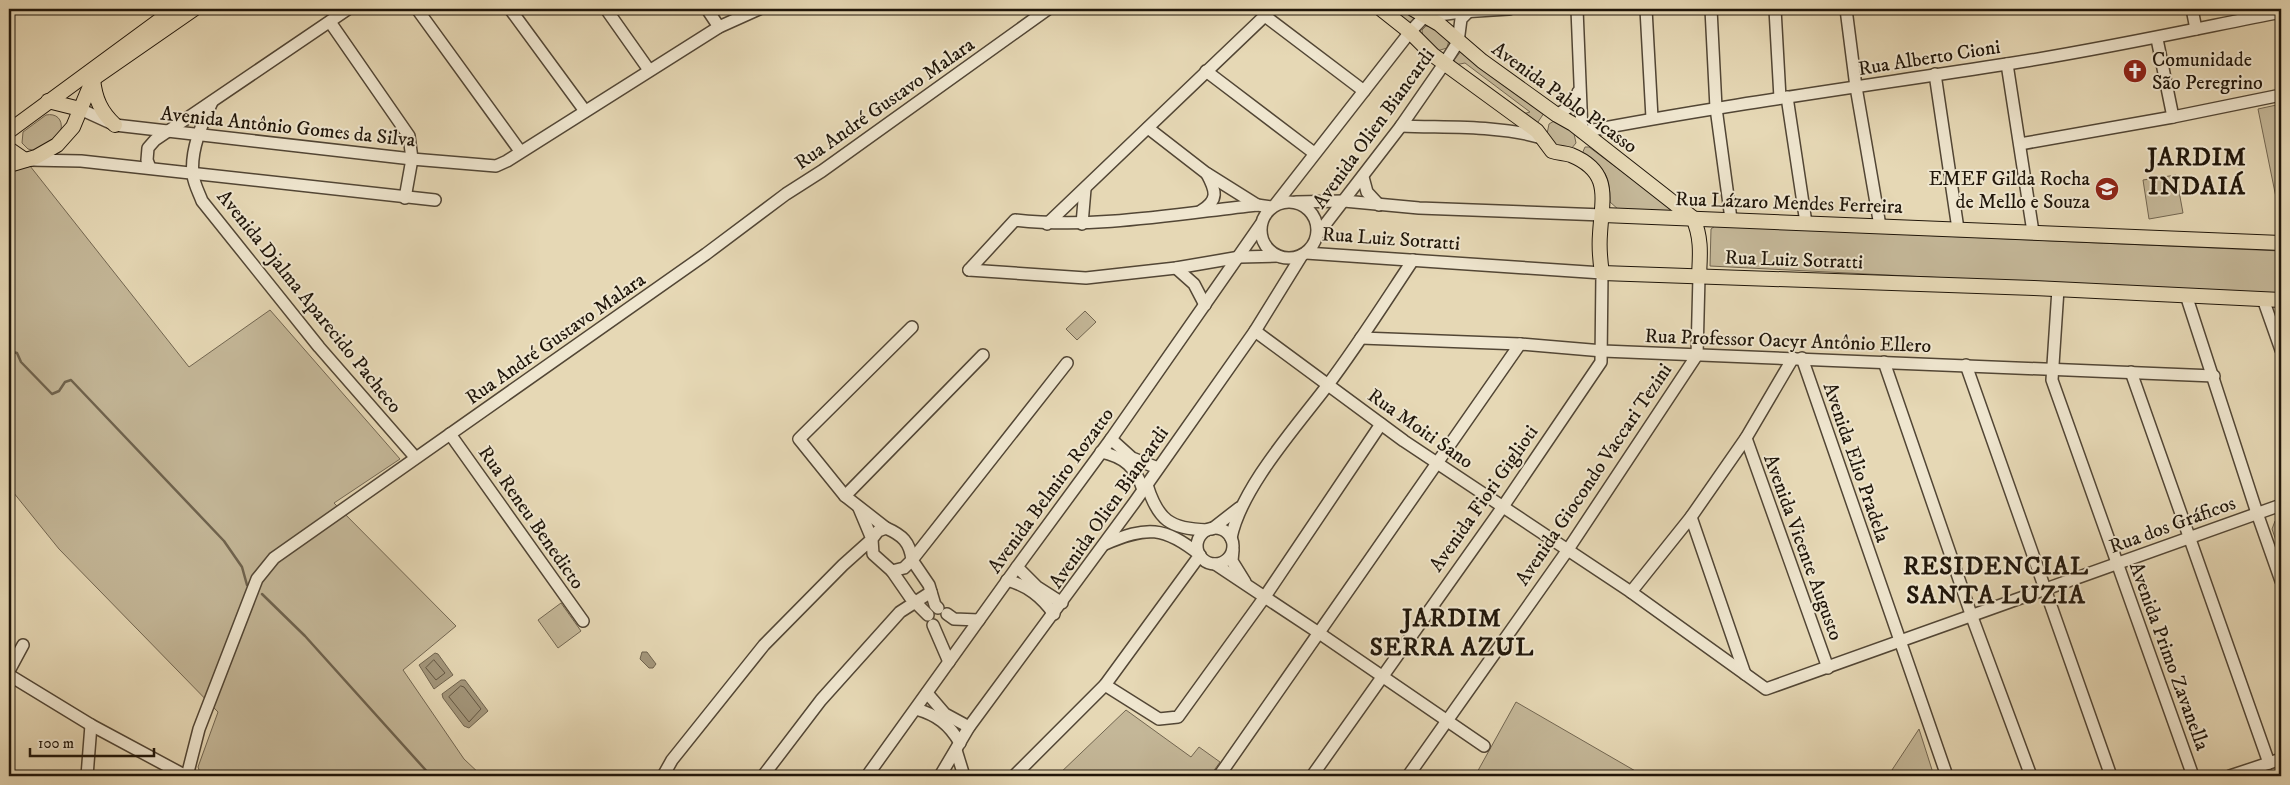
<svg xmlns="http://www.w3.org/2000/svg" width="2290" height="785" viewBox="0 0 2290 785" font-family="'IM FELL DW Pica',serif">
<style>
.green{fill:#c4b798;stroke:#726651}
.water{fill:#a3967b;stroke:#6f634e}
.lines{fill:none;stroke-linecap:round;stroke-linejoin:round}
.shore{stroke:#625642;stroke-width:1}
.stream{stroke:#6f634e;stroke-width:2.5}
.minor-casing{stroke:#524635;stroke-width:14}
.major-casing{stroke:#20160a;stroke-width:16}
.minor{stroke:#efe6cf;stroke-width:11}
.major{stroke:#e6d8b5;stroke-width:14}
.labels{text-anchor:middle;stroke-width:4;stroke-linejoin:round;paint-order:stroke}
.street-label{font-size:20px;fill:#20160a;stroke:#efe6cf}
.poi-label{font-size:20px;fill:#20160a;stroke:#efe6cf;text-anchor:start}
.district-label{font-size:25px;font-weight:bold;letter-spacing:1px;fill:#20160a;stroke:#efe6cf}
</style>
<rect width="100%" height="100%" fill="#e6d8b5"/>
<filter id="stains"><feTurbulence type="fractalNoise" baseFrequency=".004" numOctaves="4"/><feColorMatrix values="0 0 0 0 .2 0 0 0 0 .09 0 0 0 0 .02 0 0 0 .5 -.17"/></filter>
<radialGradient id="worn" r=".72"><stop offset=".6" stop-color="#630" stop-opacity="0"/><stop offset="1" stop-color="#630" stop-opacity=".3"/></radialGradient>
<g class="green">
<polygon points="1388,9 1404,9 1419,19 1411,27"/>
<polygon points="1426,26 1433,27 1449,40 1447,48 1437,51 1423,39 1422,30"/>
<polygon points="1462,50 1544,113 1536,125 1523,114 1530,112 1465,63 1455,65 1454,60"/>
<polygon points="2281,104 2281,222 2258,109"/>
<path d="M 46,115 C 56,113 63,119 61,130 L 51,141 L 36,151 L 28,149 L 22,143 L 23,132 Z"/>
<polygon points="1554,121 1561,121 1573,129 1576,143 1571,149 1559,150 1547,134 1549,124"/>
<path d="M 1585,147 L 1589,147 L 1668,206 L 1675,211 L 1673,214 L 1619,210 L 1610,202 C 1610,173 1605,170 1582,154 Z"/>
<polygon points="30,166 189,367 270,310 400,459 334,503 456,626 403,670 464,759 482,776 201,775 198,767 218,712 59,549 9,487 9,171"/>
<polygon points="2176,175 2183,213 2149,219 2143,180"/>
<polygon points="1715,226 2281,251 2281,295 1710,266 1711,229"/>
<polygon points="1085,311 1096,322 1077,340 1066,329"/>
<polygon points="2281,517 2281,555 2272,529 2275,521"/>
<polygon points="561,603 581,631 558,648 538,620"/>
<polygon points="1516,702 1644,776 1475,776"/>
<polygon points="1126,710 1191,757 1199,747 1220,762 1210,776 1057,776"/>
<polygon points="1919,729 1934,776 1888,776"/>
</g>
<g class="water">
<polygon points="642,652 647,652 656,664 653,668 649,668 640,659"/>
<polygon points="435,653 438,654 453,675 434,689 419,665"/>
<polygon points="461,680 465,680 488,711 469,728 464,726 443,698 442,694"/>
</g>
<g class="lines">
<g class="shore">
<polygon points="434,660 445,673 436,680 426,668"/>
<polygon points="461,686 464,687 481,709 469,722 449,697"/>
</g>
<g class="stream">
<polyline points="9,351 17,353 21,362 52,394 59,391 65,382 71,380 224,541 242,567 247,585"/>
<polyline points="262,594 305,636 431,776"/>
</g>
<g class="minor-casing">
<g id="minor">
<polyline points="417,9 520,151"/>
<polyline points="510,9 585,111"/>
<polyline points="606,9 649,70"/>
<polyline points="707,9 719,27"/>
<path d="M 1577,9 L 1582,132 C 1723,105 1865,86 2007,64 C 2099,50 2190,30 2281,12"/>
<polyline points="1646,9 1652,118"/>
<polyline points="1711,9 1716,108 1731,219"/>
<polyline points="1775,9 1780,98"/>
<polyline points="1846,9 1856,87 1880,226"/>
<polyline points="2192,9 2196,29"/>
<polyline points="1265,16 1364,91"/>
<polyline points="330,22 409,136 412,159 405,198"/>
<polyline points="2157,39 2173,117"/>
<polyline points="2007,64 2033,232"/>
<polyline points="1206,71 1314,153"/>
<polyline points="1935,74 1958,229"/>
<polyline points="1787,97 1806,223"/>
<path d="M 212,102 C 202,124 190,150 193,175 C 194,184 199,193 202,201 L 319,347 L 415,457"/>
<polyline points="80,109 115,125 412,159 496,166 507,161 719,27 759,9"/>
<polyline points="1557,115 1576,102 1578,92"/>
<path d="M 1401,126 C 1446,128 1499,125 1542,138"/>
<polyline points="1148,128 1206,173 1257,205"/>
<polyline points="2020,144 2173,117 2281,95"/>
<polyline points="29,160 81,161 435,200"/>
<polyline points="150,168 147,160 148,148 155,140 348,9"/>
<polyline points="1363,177 1367,192 1379,205"/>
<circle cx="1289" cy="230" r="28"/>
<polyline points="1296,202 1344,201 1419,208 1603,215"/>
<polyline points="1275,205 1410,32 1424,17 1461,12 1509,9"/>
<path d="M 1201,211 C 1219,200 1216,191 1207,174"/>
<polyline points="1047,224 1272,9"/>
<polyline points="1082,224 1085,189"/>
<polyline points="1317,235 1401,126 1444,64 1458,42 1461,19 1468,12"/>
<polyline points="1306,253 1602,273 1601,362 1502,508 1312,776"/>
<polyline points="1176,268 1194,284 1205,305"/>
<path d="M 969,270 L 1015,220 C 1095,229 1176,214 1257,205 L 1272,207"/>
<polyline points="969,270 1086,278 1176,268 1240,257 1278,256"/>
<polyline points="2058,289 2052,380 2193,776"/>
<polyline points="2186,295 2257,513 2281,581"/>
<polyline points="2263,299 2281,350"/>
<polyline points="1255,331 1404,441 1631,592 1766,689 2281,505"/>
<polyline points="1361,338 1520,344 1603,351 2214,376"/>
<polyline points="1802,358 1947,776"/>
<polyline points="1884,362 1972,617 2031,776"/>
<polyline points="1966,365 2111,776"/>
<polyline points="2131,372 2269,763"/>
<polyline points="450,434 583,621"/>
<polyline points="1746,438 1828,668"/>
<polyline points="1111,439 1132,458 1158,468"/>
<path d="M 1101,452 C 1124,457 1136,467 1143,490"/>
<path d="M 1147,485 C 1158,520 1170,529 1207,530"/>
<polyline points="845,496 983,355"/>
<polyline points="1691,517 1745,674"/>
<polyline points="886,528 845,496 799,439 912,327"/>
<circle cx="1215" cy="546" r="18"/>
<polyline points="1212,529 1239,508"/>
<path d="M 1231,538 C 1241,488 1296,427 1327,386 C 1358,345 1385,302 1413,260"/>
<polyline points="1233,550 1232,561 1245,582"/>
<polyline points="1215,564 1319,633 1484,746"/>
<polyline points="1017,567 1037,587 1062,603"/>
<polyline points="892,571 910,597 928,615"/>
<path d="M 1007,580 C 1028,586 1041,596 1054,614"/>
<polyline points="1631,592 1691,517 1746,438 1793,358"/>
<polyline points="938,608 935,605 929,585 912,560 1067,363"/>
<polyline points="947,614 954,619 979,620"/>
<polyline points="933,625 949,662"/>
<polyline points="9,671 23,645"/>
<polyline points="9,675 91,725 186,776"/>
<polyline points="1105,685 1159,719 1178,717 1264,598 1381,424"/>
<polyline points="927,693 945,714 969,727"/>
<path d="M 916,709 C 937,715 949,724 960,743"/>
<polyline points="956,750 964,776"/>
<polyline points="87,776 91,725"/>
<polyline points="187,776 199,729 250,597 257,579 274,558 706,254 786,194 822,171 1048,9"/>
<path d="M 663,776 L 672,760 L 764,645 L 843,565 L 872,539 L 878,531 L 886,528 C 902,535 910,542 912,560 L 904,568 L 892,571 L 873,554 L 872,539 L 859,508"/>
<polyline points="763,776 821,700 900,612 931,592"/>
<polyline points="867,776 1017,567 1111,439 1261,224"/>
<polyline points="940,776 969,727 1134,503 1255,331 1302,255"/>
<path d="M 1014,776 L 1105,685 L 1200,555 C 1164,526 1147,526 1105,544"/>
<polyline points="1219,776 1520,344"/>
<polyline points="1408,776 1567,551 1697,355 1699,276"/>
<polyline points="2230,776 2281,759"/>
</g>
</g>
<g class="major-casing">
<g id="major">
<path d="M 1381,9 L 1410,32 L 1433,55 L 1537,131 L 1552,151 C 1558,153 1565,153 1571,155 C 1612,172 1602,198 1600,234 C 1599,247 1600,260 1602,273 L 2034,288 L 2281,300"/>
<path d="M 1413,9 L 1439,24 L 1482,61 L 1557,115 L 1573,124 L 1693,218 C 1702,238 1700,256 1699,276"/>
<path d="M 93,79 C 95,99 101,112 115,125"/>
<polyline points="48,101 80,109"/>
<polyline points="9,131 175,9"/>
<polyline points="9,149 25,160"/>
<polyline points="9,165 36,157 57,145 73,127 93,79 194,9"/>
<polyline points="1603,215 2281,243"/>
</g>
</g>
<use href="#minor" class="minor"/>
<use href="#major" class="major"/>
</g>
<defs>
<g id="church-disc" transform="scale(1.25)"><circle r="9.5" fill="#8f2418" stroke="#efe6cf"/><path d="M-1.2-6h2.4v3.5h3.3v2.4h-3.3V6h-2.4V-.1h-3.3v-2.4h3.3Z" fill="#fff"/></g>
<g id="school-disc" transform="scale(1.25)"><circle r="9.5" fill="#8f2418" stroke="#efe6cf"/><path d="M0-5L7-2L0 1L-7-2ZM-4 1L0 2.5L4 1V4Q0 6-4 4Z" fill="#fff"/></g>
</defs>
<g fill-rule="evenodd">
<use href="#church-disc" x="2135" y="71"/>
<use href="#school-disc" x="2107" y="189"/>
</g>
<g class="labels">
<g class="street-label">
<text transform="translate(1929 57) rotate(-9)" y="7">Rua Alberto Cioni</text>
<text transform="translate(1565 97) rotate(36)" y="7">Avenida Pablo Picasso</text>
<text transform="translate(884 103) rotate(-35)" y="7">Rua André Gustavo Malara</text>
<text transform="translate(288 126) rotate(6)" y="7">Avenida Antônio Gomes da Silva</text>
<text transform="translate(1373 128) rotate(-54)" y="7">Avenida Olien Biancardi</text>
<text transform="translate(1789 202) rotate(2)" y="7">Rua Lázaro Mendes Ferreira</text>
<text transform="translate(1391 238) rotate(4)" y="7">Rua Luiz Sotratti</text>
<text transform="translate(1794 259) rotate(2)" y="7">Rua Luiz Sotratti</text>
<text transform="translate(310 301) rotate(51)" y="7">Avenida Djalma Aparecido Pacheco</text>
<text transform="translate(555 338) rotate(-35)" y="7">Rua André Gustavo Malara</text>
<text transform="translate(1788 340) rotate(2)" y="7">Rua Professor Oacyr Antônio Ellero</text>
<text transform="translate(1421 428) rotate(35)" y="7">Rua Moiti Sano</text>
<text transform="translate(1857 462) rotate(71)" y="7">Avenida Elio Pradela</text>
<text transform="translate(1593 474) rotate(-56)" y="7">Avenida Giocondo Vaccari Tezini</text>
<text transform="translate(1050 490) rotate(-54)" y="7">Avenida Belmiro Rozatto</text>
<text transform="translate(1483 498) rotate(-55)" y="7">Avenida Fiori Giglioti</text>
<text transform="translate(1108 507) rotate(-55)" y="7">Avenida Olien Biancardi</text>
<text transform="translate(532 517) rotate(55)" y="7">Rua Reneu Benedicto</text>
<text transform="translate(2172 524) rotate(-20)" y="7">Rua dos Gráficos</text>
<text transform="translate(1804 547) rotate(70)" y="7">Avenida Vicente Augusto</text>
<text transform="translate(2170 656) rotate(70)" y="7">Avenida Primo Zavanella</text>
</g>
<g class="poi-label">
<text x="2152" y="66">Comunidade<tspan x="2152" dy="23">São Peregrino</tspan></text>
<text x="2090" y="185" text-anchor="end">EMEF Gilda Rocha<tspan x="2090" dy="23">de Mello e Souza</tspan></text>
</g>
<g class="district-label">
<text x="2197" y="165">JARDIM<tspan x="2197" dy="29">INDAIÁ</tspan></text>
<text x="1996" y="574">RESIDENCIAL<tspan x="1996" dy="29">SANTA LUZIA</tspan></text>
<text x="1452" y="626">JARDIM<tspan x="1452" dy="29">SERRA AZUL</tspan></text>
</g>
</g>
<rect width="2290" height="785" fill="none" stroke="#e6d8b5" stroke-width="30"/>
<rect x="10" y="10" width="2270" height="765" fill="none" stroke="#20160a" stroke-width="2.5"/>
<rect x="15" y="15" width="2260" height="755" fill="none" stroke="#20160a"/>
<path d="M30 748v8h124v-8" fill="none" stroke="#20160a" stroke-width="2.5"/>
<text x="38" y="748" font-size="15" fill="#20160a" stroke="#efe6cf" stroke-width="4" paint-order="stroke">100 m</text>
<rect width="100%" height="100%" filter="url(#stains)"/>
<rect width="100%" height="100%" fill="url(#worn)"/>
</svg>
